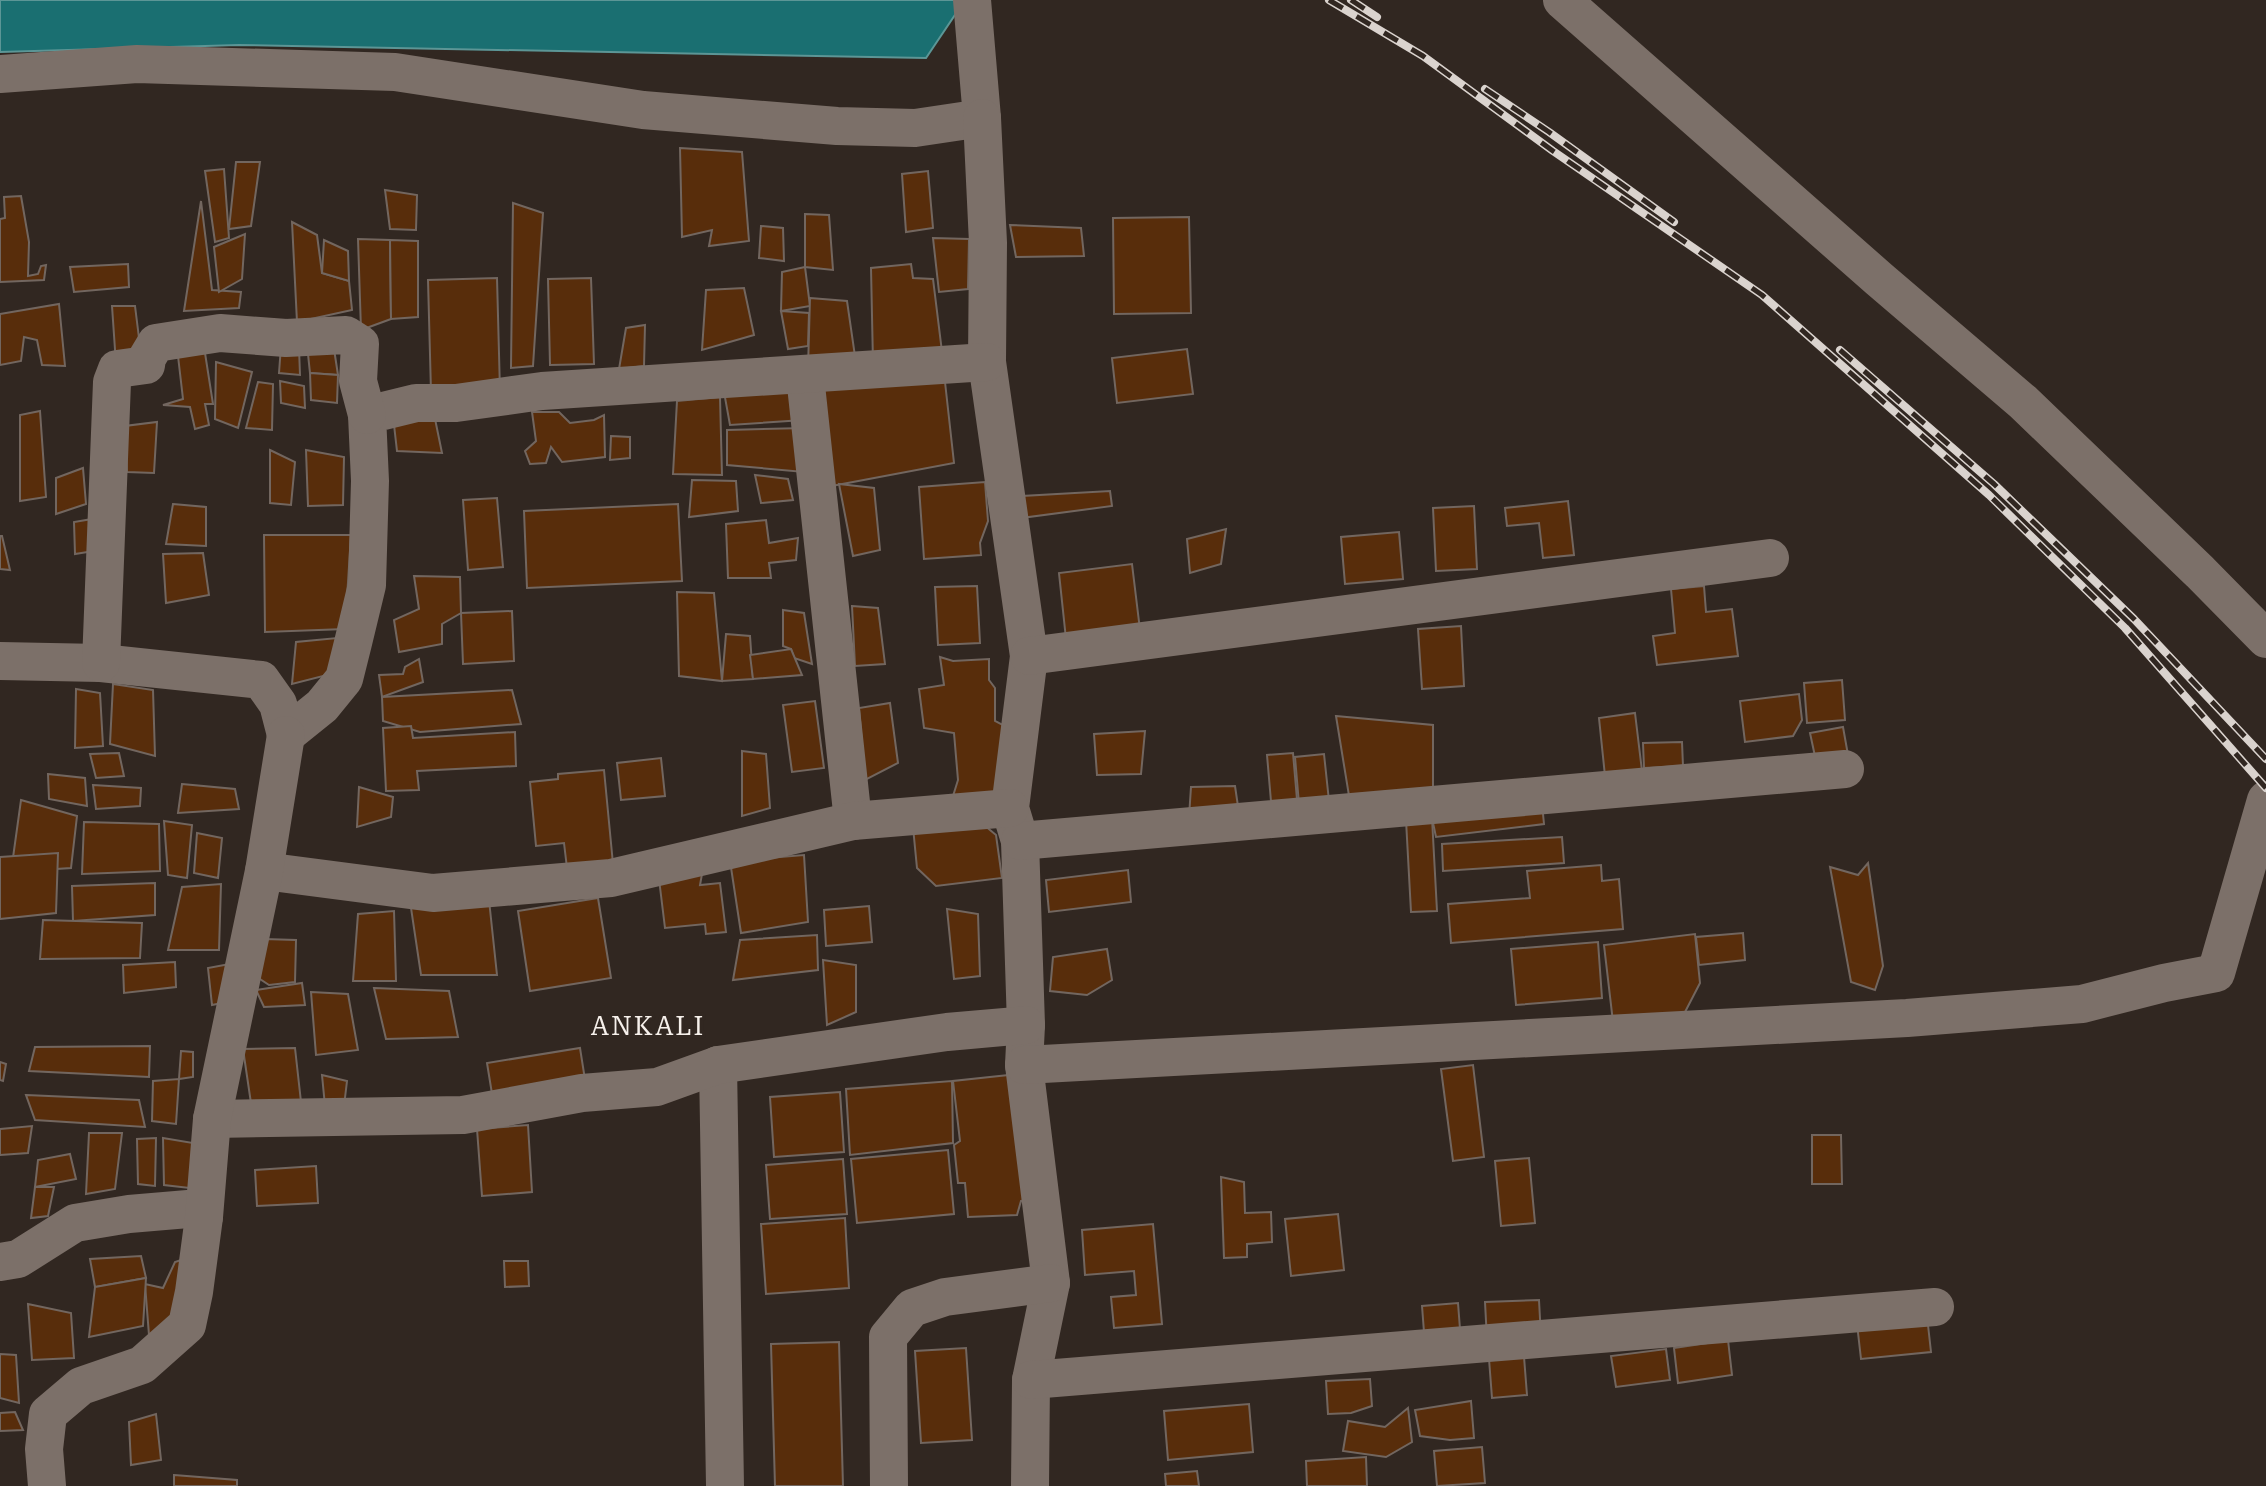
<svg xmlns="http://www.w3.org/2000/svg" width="2266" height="1486" viewBox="0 0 2266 1486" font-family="'Roboto Serif',serif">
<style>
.water{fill:#1a6f71;stroke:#5c9696;stroke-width:2}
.building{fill:#582d0b;stroke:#72665f;stroke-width:2}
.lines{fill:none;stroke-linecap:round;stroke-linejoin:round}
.minor{stroke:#7c7069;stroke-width:38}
.rail-casing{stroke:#dad3ce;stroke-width:8}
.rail{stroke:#312721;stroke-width:5;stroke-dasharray:16;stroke-linecap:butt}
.labels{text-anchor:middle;stroke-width:7;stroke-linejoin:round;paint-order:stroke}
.quarter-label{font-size:26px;letter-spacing:2px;fill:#f6f0eb;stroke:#312721}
</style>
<rect width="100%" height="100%" fill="#312721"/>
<polygon class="water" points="0,0 965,0 926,58 239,45 0,52"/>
<g class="building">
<polygon points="680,148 742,152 749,241 709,246 712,230 682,237"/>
<polygon points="236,162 260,162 251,226 229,229"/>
<polygon points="224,169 229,238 215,242 205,171"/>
<polygon points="928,171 933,228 906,232 902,174"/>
<polygon points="385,190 417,195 416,230 390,229"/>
<polygon points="21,196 29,242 28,276 38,274 41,266 46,265 44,280 0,282 0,219 5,218 4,197"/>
<polygon points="201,201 212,290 241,292 239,308 184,311"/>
<polygon points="513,203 543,213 533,366 511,368"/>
<polygon points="805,214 829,215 833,270 805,267"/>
<polygon points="1189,217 1191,313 1114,314 1113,218"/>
<polygon points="292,222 317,235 322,273 349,281 352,310 297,322"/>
<polygon points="1010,225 1081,228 1084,256 1016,257"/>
<polygon points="761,226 783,228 784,261 759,258"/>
<polygon points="245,234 242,279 219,292 214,247"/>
<polygon points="933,238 969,239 968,289 939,292"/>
<polygon points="358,239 390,240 391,319 361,330"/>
<polygon points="324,240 348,251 349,281 322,273"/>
<polygon points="390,240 418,241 418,317 391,319"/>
<polygon points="128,264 129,287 74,292 70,267"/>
<polygon points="911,264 913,278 933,279 942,352 873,363 871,268"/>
<polygon points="805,267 810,306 781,311 782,272"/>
<polygon points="497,278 500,391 431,392 428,280"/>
<polygon points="591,278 594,364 550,365 548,279"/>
<polygon points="744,288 754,335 702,350 706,290"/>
<polygon points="810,298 847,301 856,363 808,368"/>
<polygon points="59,304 65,366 42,365 37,340 24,337 21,361 0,365 0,314"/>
<polygon points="112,306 135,306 142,362 116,364"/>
<polygon points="781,311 809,313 808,346 788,349"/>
<polygon points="645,325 644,366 619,369 626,328"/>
<polygon points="281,346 299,348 300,375 279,373"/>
<polygon points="334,349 338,375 310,373 308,354"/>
<polygon points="1187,349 1193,394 1117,403 1112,358"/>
<polygon points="205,353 213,404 205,404 209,425 195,429 190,407 163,405 183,399 178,356"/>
<polygon points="216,362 252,372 238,428 215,419"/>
<polygon points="310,373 338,375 337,403 311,400"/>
<polygon points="944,373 954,463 821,488 814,386"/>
<polygon points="280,381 304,386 305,408 281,403"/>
<polygon points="258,382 273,384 272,430 246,428"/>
<polygon points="801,385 803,420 730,425 724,392"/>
<polygon points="720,397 722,475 673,474 677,401"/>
<polygon points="40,411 46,497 20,501 20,415"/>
<polygon points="532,412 559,412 570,423 594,420 604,415 605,457 562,462 551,447 546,463 530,464 525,451 536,441"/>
<polygon points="434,414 442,453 397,451 393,416"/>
<polygon points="157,422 154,473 127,472 125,426"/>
<polygon points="805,428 804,472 727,465 727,430"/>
<polygon points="611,436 630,437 630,458 610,460"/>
<polygon points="270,450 295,462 291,505 270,503"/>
<polygon points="306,450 344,457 343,505 308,506"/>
<polygon points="83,468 86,504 56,514 56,478"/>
<polygon points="755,475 788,479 793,500 761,503"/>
<polygon points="692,480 736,481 738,511 689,517"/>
<polygon points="985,482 988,521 980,543 981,555 924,559 919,487"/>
<polygon points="839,484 874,488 880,550 853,556"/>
<polygon points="1110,491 1112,506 1021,518 1022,496"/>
<polygon points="497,498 503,567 468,570 463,500"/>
<polygon points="1568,501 1574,555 1543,558 1539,523 1507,526 1505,508"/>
<polygon points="173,504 206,507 206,546 166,544"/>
<polygon points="678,504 682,581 527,588 524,511"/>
<polygon points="1474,506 1477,569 1436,571 1433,508"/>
<polygon points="92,519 94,551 75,554 74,522"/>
<polygon points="766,520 769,543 798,538 796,560 769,563 771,578 728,578 726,524"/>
<polygon points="1226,529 1221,564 1190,573 1187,539"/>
<polygon points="1399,532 1403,579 1345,584 1341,537"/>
<polygon points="264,535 351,535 345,629 265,632"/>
<polygon points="0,536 2,536 10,570 0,569"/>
<polygon points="203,553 209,595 166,603 163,554"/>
<polygon points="1132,564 1140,630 1066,639 1059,573"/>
<polygon points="414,576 460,577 461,613 442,624 442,644 399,652 394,620 419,609"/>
<polygon points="977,586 980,643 938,645 935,587"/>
<polygon points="1704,586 1706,612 1732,609 1738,656 1657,665 1653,636 1675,633 1671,589"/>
<polygon points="677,592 714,593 722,681 679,676"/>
<polygon points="852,606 878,608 885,664 855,666"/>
<polygon points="783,610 804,613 812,664 794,658 791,649 783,646"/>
<polygon points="512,611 514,661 463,664 461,613"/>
<polygon points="1461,626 1464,686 1422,689 1418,629"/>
<polygon points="726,634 750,636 753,679 722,681"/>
<polygon points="337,638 331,674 292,684 296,642"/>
<polygon points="791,649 802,675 753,679 750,655"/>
<polygon points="940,657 953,661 989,659 989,680 995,688 995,721 1003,725 999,807 949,809 958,780 954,733 924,728 919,689 944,685"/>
<polygon points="419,659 423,682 382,697 379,675 403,674 405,667"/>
<polygon points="1842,680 1845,720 1807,723 1804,683"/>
<polygon points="113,684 153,690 155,756 110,744"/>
<polygon points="76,689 100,693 103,746 75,748"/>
<polygon points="512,690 521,724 420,732 383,721 382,697"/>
<polygon points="1799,694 1802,720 1793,736 1745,742 1740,701"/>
<polygon points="815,701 824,768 792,772 783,705"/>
<polygon points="890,703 898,763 865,780 859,708"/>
<polygon points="1635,713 1642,771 1605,776 1599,718"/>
<polygon points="1336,716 1433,725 1433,795 1350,802"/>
<polygon points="411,726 413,738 515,732 516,766 417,771 419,790 386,791 383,728"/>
<polygon points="1843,727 1848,755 1816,761 1810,733"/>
<polygon points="1145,731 1141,774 1097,775 1094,734"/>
<polygon points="1682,742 1683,766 1644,768 1643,743"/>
<polygon points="742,751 766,754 770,808 742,816"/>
<polygon points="119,753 124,776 96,778 90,754"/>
<polygon points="1293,753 1298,811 1272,813 1267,755"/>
<polygon points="1324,754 1329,801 1299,804 1295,757"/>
<polygon points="661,758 665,796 621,800 617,763"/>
<polygon points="604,770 613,864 567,868 564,843 536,846 530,782 558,779 558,774"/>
<polygon points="48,774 85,778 87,806 49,799"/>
<polygon points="182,784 235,789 239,809 178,813"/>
<polygon points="93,785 141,788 140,806 96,809"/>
<polygon points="1235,786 1239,813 1189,817 1191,787"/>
<polygon points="359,787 393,797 391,817 357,827"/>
<polygon points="21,800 77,816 71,868 11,872"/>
<polygon points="1542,804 1544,824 1436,837 1432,818"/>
<polygon points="1432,818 1437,911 1411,912 1406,820"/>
<polygon points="978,820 996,835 1002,878 936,886 917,868 913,827"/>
<polygon points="164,821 192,825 187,878 168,875"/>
<polygon points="84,822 159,824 160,871 82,874"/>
<polygon points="197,833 222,838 218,878 194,873"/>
<polygon points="1562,837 1564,863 1443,871 1442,844"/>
<polygon points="58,853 56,913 0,919 0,857"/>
<polygon points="804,855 808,922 741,933 730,861"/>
<polygon points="1868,863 1883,966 1875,990 1851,982 1830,867 1858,875"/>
<polygon points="1601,865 1602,881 1619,879 1623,929 1451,943 1448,904 1530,898 1527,871"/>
<polygon points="1128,870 1131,902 1049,912 1046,880"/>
<polygon points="702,874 700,885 720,883 726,932 706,934 705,924 665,928 659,879"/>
<polygon points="155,883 155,915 73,921 72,886"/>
<polygon points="221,884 219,950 168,950 182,887"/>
<polygon points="598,898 611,978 530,991 518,911"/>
<polygon points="489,900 497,975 421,975 411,908"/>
<polygon points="869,906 872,942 826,946 824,910"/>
<polygon points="947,909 978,914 980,976 954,979"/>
<polygon points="394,911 396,981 353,981 358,914"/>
<polygon points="43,920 142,923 140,958 40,959"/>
<polygon points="1743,933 1745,960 1699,965 1696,937"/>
<polygon points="1695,934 1700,983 1684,1014 1613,1022 1604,945"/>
<polygon points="817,935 818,970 733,980 740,940"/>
<polygon points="264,939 296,940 295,982 269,985 257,977"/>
<polygon points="1598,942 1602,998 1516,1005 1511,949"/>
<polygon points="1107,949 1112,980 1087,995 1050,991 1053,957"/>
<polygon points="823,960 856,965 856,1012 827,1025"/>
<polygon points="175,962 176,987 124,993 123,965"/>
<polygon points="235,963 232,1001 212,1005 208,968"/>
<polygon points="302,983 305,1005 264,1007 256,990"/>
<polygon points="374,988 449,991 458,1037 386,1039"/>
<polygon points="311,992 348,994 358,1050 316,1055"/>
<polygon points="150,1046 149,1077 29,1071 35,1047"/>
<polygon points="295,1048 302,1111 252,1110 243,1049"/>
<polygon points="580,1048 586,1086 493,1100 487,1063"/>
<polygon points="181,1051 193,1052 193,1077 179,1079"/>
<polygon points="0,1062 6,1064 3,1081 0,1080"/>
<polygon points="1473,1065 1484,1157 1453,1161 1441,1069"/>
<polygon points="1018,1074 1032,1200 1021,1201 1017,1215 968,1217 965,1183 958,1183 954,1145 960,1141 953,1081"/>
<polygon points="322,1075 347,1081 344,1106 325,1106"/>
<polygon points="179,1079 176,1124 152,1121 153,1081"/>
<polygon points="952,1081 953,1143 850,1155 846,1089"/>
<polygon points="840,1092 844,1152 774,1157 770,1097"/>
<polygon points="26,1095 139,1100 145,1127 35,1120"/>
<polygon points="528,1125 532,1192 482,1196 477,1129"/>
<polygon points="32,1126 28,1153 0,1155 0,1129"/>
<polygon points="89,1133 122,1133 115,1189 86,1194"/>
<polygon points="1812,1135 1841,1135 1842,1184 1812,1184"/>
<polygon points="156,1138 155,1186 138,1184 137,1139"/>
<polygon points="163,1138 199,1144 198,1189 164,1185"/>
<polygon points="948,1150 954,1214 857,1223 851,1159"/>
<polygon points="70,1154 76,1179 35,1187 38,1160"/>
<polygon points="1529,1158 1535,1223 1501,1226 1495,1161"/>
<polygon points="843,1159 847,1214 770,1219 766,1165"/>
<polygon points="316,1166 318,1203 257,1206 255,1170"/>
<polygon points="1221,1177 1244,1182 1245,1213 1271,1212 1272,1242 1247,1244 1247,1257 1224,1258"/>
<polygon points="35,1187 54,1187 48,1216 31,1218"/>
<polygon points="1338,1214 1344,1270 1291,1276 1285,1219"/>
<polygon points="845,1218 849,1288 766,1294 761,1224"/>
<polygon points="1153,1224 1162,1324 1114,1328 1111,1297 1136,1295 1134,1271 1085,1275 1082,1230"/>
<polygon points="141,1256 146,1278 95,1287 90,1259"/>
<polygon points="184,1259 178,1323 149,1335 145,1284 163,1288 175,1262"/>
<polygon points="504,1261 528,1261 529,1286 505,1287"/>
<polygon points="146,1278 143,1326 89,1337 95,1287"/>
<polygon points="1539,1300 1541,1337 1487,1340 1485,1302"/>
<polygon points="1458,1303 1461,1342 1425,1345 1422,1306"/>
<polygon points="28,1304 71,1313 74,1358 32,1360"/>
<polygon points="1927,1316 1931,1352 1861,1359 1857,1324"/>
<polygon points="1728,1340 1732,1375 1678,1383 1674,1348"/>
<polygon points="839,1342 843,1486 775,1486 771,1344"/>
<polygon points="1523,1344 1527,1395 1492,1398 1488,1346"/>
<polygon points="966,1348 972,1440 921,1443 915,1351"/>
<polygon points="1666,1349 1670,1380 1616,1387 1611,1356"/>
<polygon points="0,1354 16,1355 19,1403 0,1398"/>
<polygon points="1370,1379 1372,1406 1351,1413 1328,1414 1326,1381"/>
<polygon points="1471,1401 1474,1438 1450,1440 1420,1436 1415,1410"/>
<polygon points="1249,1404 1253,1452 1168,1460 1164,1411"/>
<polygon points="1408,1408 1412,1442 1386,1457 1343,1451 1348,1421 1385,1427"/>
<polygon points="15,1412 23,1430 0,1431 0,1413"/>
<polygon points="156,1414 161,1460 131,1465 129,1422"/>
<polygon points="1482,1447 1485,1483 1437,1486 1434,1451"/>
<polygon points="1366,1457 1367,1486 1307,1486 1306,1461"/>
<polygon points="1197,1471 1199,1486 1166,1486 1165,1474"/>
<polygon points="174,1475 237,1480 237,1486 174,1486"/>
</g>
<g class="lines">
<g class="minor">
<polyline points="1562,0 1879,279 2023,402 2200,572 2266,639"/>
<polyline points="0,74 137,64 395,72 643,110 837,126 915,128 982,118 972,0"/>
<polyline points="982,118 988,243 987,362 1029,656 1010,808 1020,841 1026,1025 1024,1065 1051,1283 1031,1380 1030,1486"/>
<polyline points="805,376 853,821"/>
<polyline points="1029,656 1770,558"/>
<polyline points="0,661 101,663 261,680 278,704 286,735 322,706 344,679 353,643 367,585 370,481 367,415 416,403 456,403 542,391 987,362"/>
<polyline points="101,663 112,382 117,369 146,365 147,358 156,343 220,333 286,338 346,335 360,344 358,381 367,415"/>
<polyline points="1020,841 1845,769"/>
<polyline points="264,871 433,893 611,878 853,821 1010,808"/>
<polyline points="718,1065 725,1486"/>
<polyline points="1024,1065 1907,1018 2082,1004 2164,983 2216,973 2266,800"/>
<polyline points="212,1119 463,1115 582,1093 657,1087 718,1065 947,1032 1026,1025"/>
<polyline points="0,1262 18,1259 75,1223 129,1214 188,1209 204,1217"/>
<polyline points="1031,1380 1935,1307"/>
<polyline points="47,1486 44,1449 48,1414 81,1386 142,1365 187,1325 194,1292 204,1217 212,1119 264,871 286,735"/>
<polyline points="889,1486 888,1337 912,1308 945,1297 1051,1283"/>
</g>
<g class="rail-casing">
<g id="rail">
<polyline points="1329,0 1423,56 1553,151 1762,295 1989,495 2125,628 2266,788"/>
<polyline points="1351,0 1377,17"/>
<polyline points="1485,89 1549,132 1674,222"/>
<polyline points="1840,350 1994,484 2134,619 2266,759"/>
</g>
</g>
<use href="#rail" class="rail"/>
</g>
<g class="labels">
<g class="quarter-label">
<text x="648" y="1035">ANKALI</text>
</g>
</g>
</svg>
